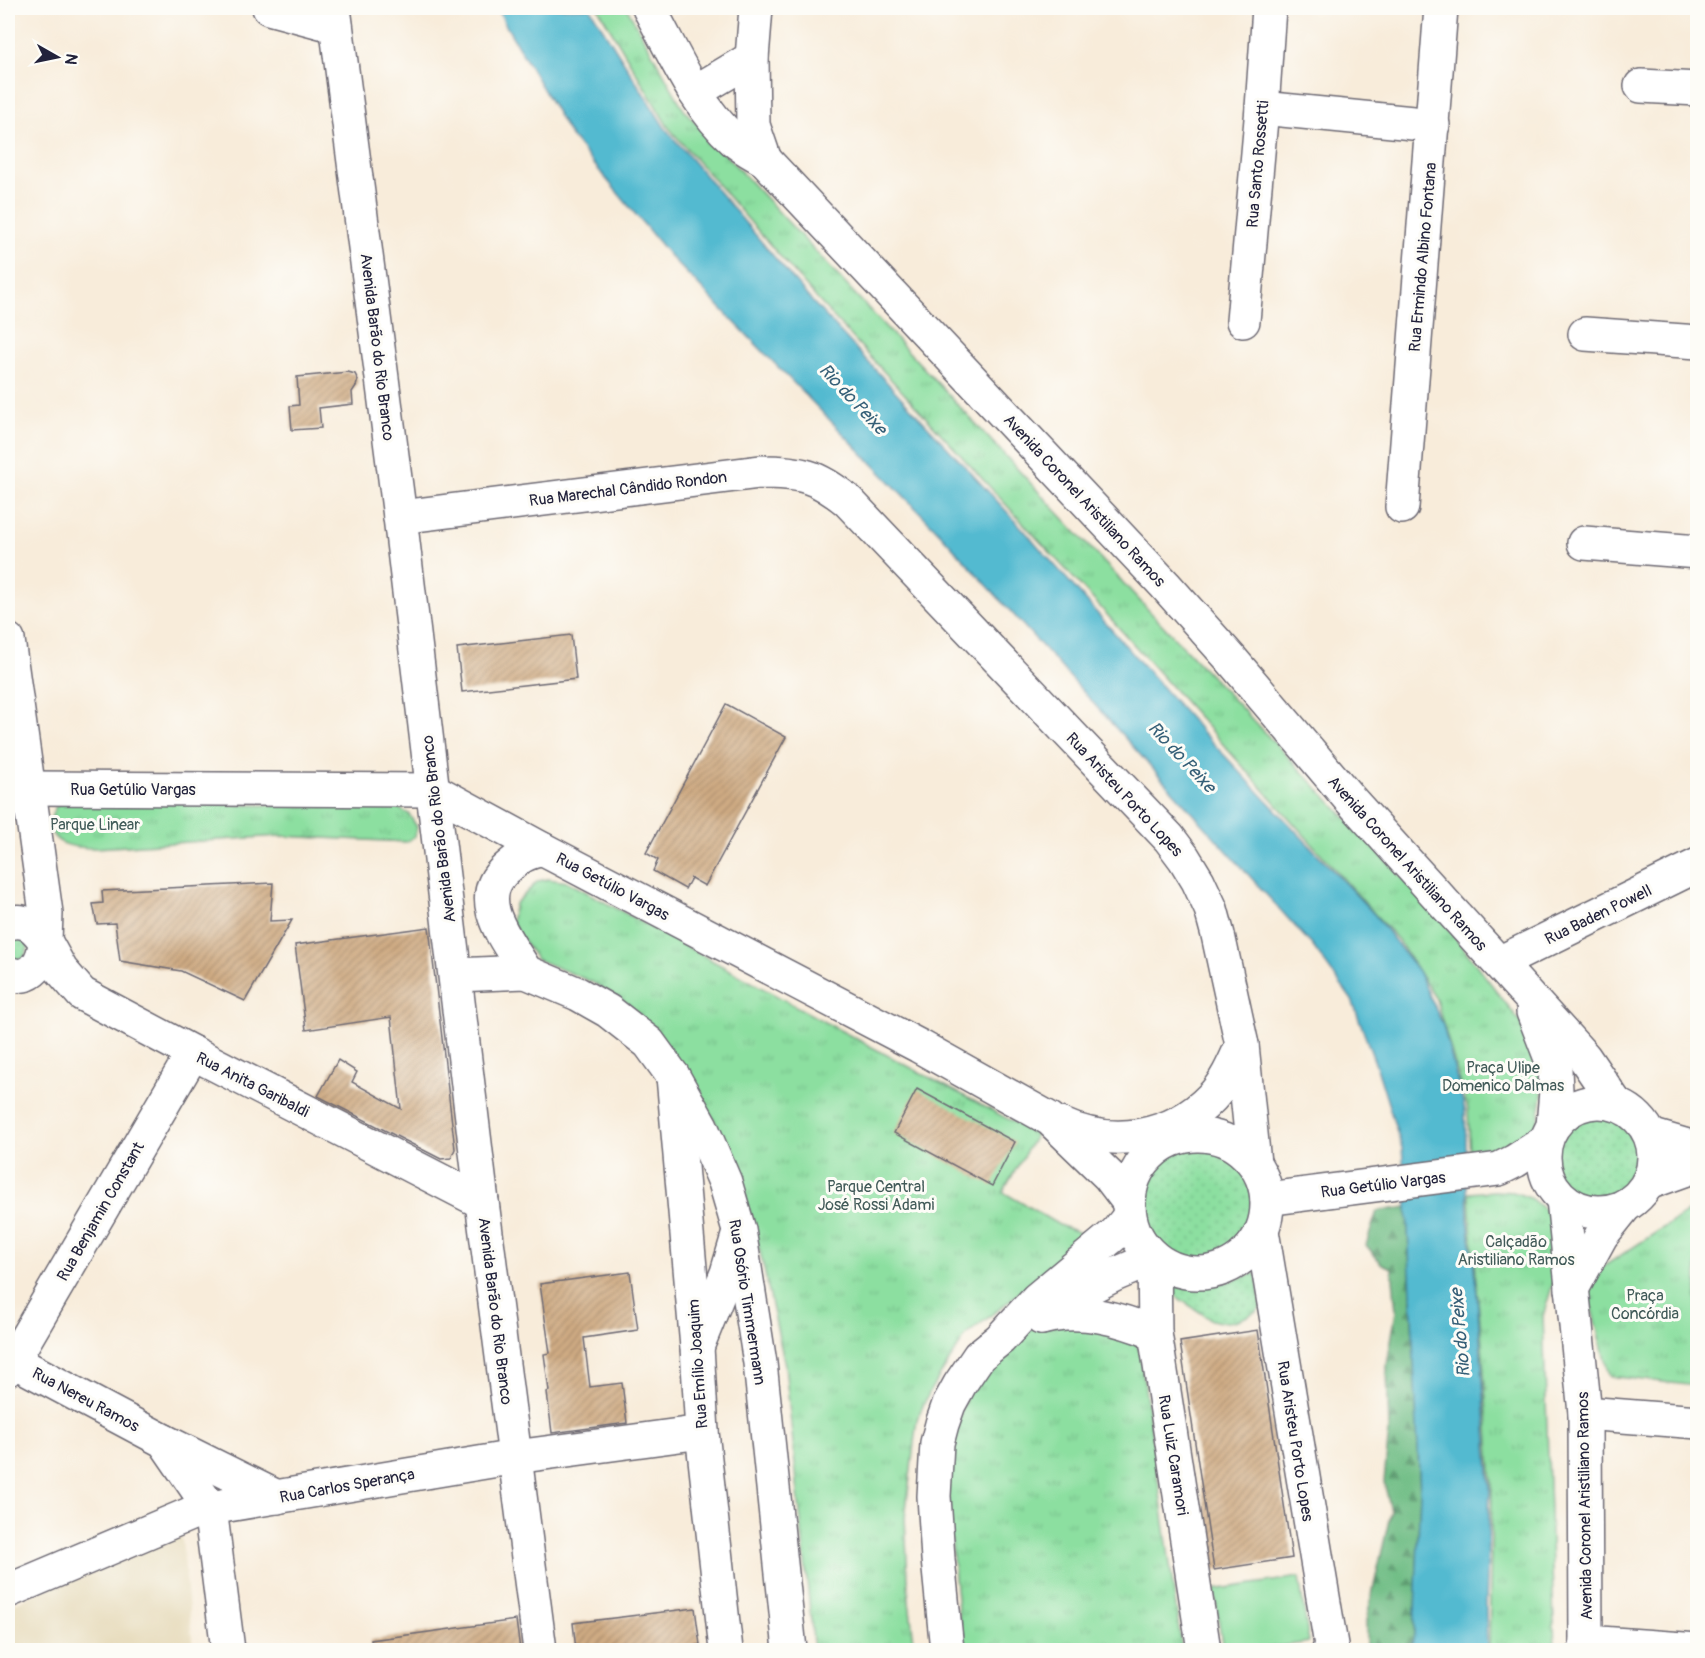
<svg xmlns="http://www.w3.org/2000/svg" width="1705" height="1658" viewBox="0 0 1705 1658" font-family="Pangolin,sans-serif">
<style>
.built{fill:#e6daba}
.grass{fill:url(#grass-dots);stroke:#57806e;stroke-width:1.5}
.forest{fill:url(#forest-firs);stroke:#4a7060;stroke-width:1.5}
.park{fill:url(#park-tufts);stroke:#57806e;stroke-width:1.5}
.garden{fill:#8cdfa0;stroke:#57806e;stroke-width:1.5}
.water{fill:#52bad0;stroke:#3a6e86;stroke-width:1.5}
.building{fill:url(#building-hatch)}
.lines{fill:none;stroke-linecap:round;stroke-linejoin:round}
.minor-casing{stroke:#6d6973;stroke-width:36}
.major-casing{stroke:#6d6973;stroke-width:36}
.minor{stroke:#fff;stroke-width:33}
.major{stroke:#fff;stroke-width:33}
.labels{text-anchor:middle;stroke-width:6;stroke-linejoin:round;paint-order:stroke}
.street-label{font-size:16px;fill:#22223b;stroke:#fdfcf7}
.park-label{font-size:16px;fill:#425b59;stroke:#fdfcf7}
.water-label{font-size:18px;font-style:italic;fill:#355f77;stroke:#fdfcf7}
</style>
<defs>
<pattern id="grass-dots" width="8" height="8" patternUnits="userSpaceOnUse" patternTransform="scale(1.5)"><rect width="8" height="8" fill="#8cdfa0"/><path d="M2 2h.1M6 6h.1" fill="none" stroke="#78bf8b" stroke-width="1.8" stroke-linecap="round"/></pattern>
<pattern id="forest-firs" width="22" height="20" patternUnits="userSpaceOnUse" patternTransform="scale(1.5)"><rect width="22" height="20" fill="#71be86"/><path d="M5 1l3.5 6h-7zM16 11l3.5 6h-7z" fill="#5c9a6f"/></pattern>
<pattern id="park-tufts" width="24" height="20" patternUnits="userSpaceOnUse" patternTransform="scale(1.5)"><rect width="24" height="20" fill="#8cdfa0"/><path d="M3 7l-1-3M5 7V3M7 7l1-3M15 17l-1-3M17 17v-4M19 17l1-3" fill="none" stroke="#78bf8b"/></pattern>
<pattern id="building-hatch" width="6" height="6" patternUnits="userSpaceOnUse" patternTransform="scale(1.5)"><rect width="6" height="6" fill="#cfab83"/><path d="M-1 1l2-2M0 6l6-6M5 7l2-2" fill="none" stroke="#a88b6c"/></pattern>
</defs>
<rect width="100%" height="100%" fill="#fdfcf7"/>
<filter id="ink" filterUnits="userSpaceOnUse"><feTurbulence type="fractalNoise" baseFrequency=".0167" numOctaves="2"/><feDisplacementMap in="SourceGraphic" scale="12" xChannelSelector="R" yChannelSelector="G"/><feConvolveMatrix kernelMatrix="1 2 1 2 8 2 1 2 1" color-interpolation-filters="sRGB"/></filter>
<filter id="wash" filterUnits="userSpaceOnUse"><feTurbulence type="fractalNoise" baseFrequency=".008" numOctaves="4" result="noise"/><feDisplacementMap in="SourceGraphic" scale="24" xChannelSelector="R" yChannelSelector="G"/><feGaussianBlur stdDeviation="1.35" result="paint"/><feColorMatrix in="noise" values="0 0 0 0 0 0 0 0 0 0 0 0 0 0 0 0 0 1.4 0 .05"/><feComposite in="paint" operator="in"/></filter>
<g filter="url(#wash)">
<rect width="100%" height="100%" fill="#f8ecda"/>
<polygon class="built" points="181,1529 193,1650 8,1650 8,1606"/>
<g class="grass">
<polygon points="13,934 30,943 23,960 8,958 8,937"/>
<circle cx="1598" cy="1161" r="45"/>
<circle cx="1197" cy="1204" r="56"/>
<path d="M 1256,1273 L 1261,1307 C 1248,1318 1229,1326 1212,1320 C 1207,1318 1202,1313 1197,1310 C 1185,1303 1180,1300 1170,1291 L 1173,1284 L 1223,1283 Z"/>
</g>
<polygon class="forest" points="1407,1207 1420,1493 1414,1634 1411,1650 1366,1650 1366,1621 1391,1511 1384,1482 1389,1430 1387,1365 1396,1311 1392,1268 1382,1264 1366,1245 1377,1211"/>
<g class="park">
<polygon points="598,8 627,8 684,110 1154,616 1438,915 1535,1041 1546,1072 1537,1126 1521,1145 1501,1157 1470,1158 1468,1109 1436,999 1398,940 1102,609 818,300 668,127"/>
<path d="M 67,799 L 244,805 L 396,807 L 409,814 L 417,827 L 415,836 L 406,842 L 280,836 L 96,848 C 80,848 50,847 50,824 C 50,818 54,811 56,806 Z"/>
<polygon points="548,879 568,882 834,1027 1036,1134 1003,1192 1059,1225 1091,1237 966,1335 931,1389 917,1419 905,1518 909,1601 915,1650 814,1650 785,1365 762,1260 742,1183 715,1121 660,1035 627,1003 592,982 536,959 511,922 515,904 538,881"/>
<polygon points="1495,1191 1513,1192 1530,1198 1544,1209 1551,1218 1557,1270 1543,1316 1555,1650 1489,1650 1492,1485 1481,1331 1470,1217 1469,1193"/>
<polygon points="1697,1206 1697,1386 1609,1376 1588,1294 1590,1280 1604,1266"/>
<polygon points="1056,1321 1135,1340 1140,1352 1182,1650 962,1650 944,1463 973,1376 1028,1330"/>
</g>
<polygon class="garden" points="1299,1577 1309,1642 1256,1650 1223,1650 1214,1590"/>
<polygon class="water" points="498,8 590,8 665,128 809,298 1023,529 1192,721 1375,915 1418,971 1443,1025 1465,1110 1468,1218 1477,1294 1490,1486 1486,1607 1487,1650 1411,1650 1414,1634 1420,1493 1407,1207 1402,1148 1378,1071 1352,1000 1312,945 938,531 670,256 570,135 505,24"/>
<g id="blocks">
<g class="building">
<polygon points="348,372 355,374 358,380 356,386 352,392 353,404 319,408 321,428 292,430 290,406 299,405 297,377"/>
<polygon points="571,635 576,679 462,692 457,648"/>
<polygon points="726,704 786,737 705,886 691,878 685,889 653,871 658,860 646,853"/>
<polygon points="273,883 270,921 292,920 245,1001 181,971 120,961 115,923 97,924 93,904 103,903 102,891"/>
<polygon points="429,927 455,1149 451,1158 441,1159 318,1096 338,1060 357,1072 352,1082 401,1109 391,1017 306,1030 295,945"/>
<polygon points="917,1089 1015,1142 992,1186 894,1133"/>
<polygon points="630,1272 638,1330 584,1338 590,1387 622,1383 627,1423 552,1433 547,1392 549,1391 544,1354 550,1353 540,1284"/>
<polygon points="1258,1330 1292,1558 1214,1570 1180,1342"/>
<polygon points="695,1608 700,1645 659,1650 576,1650 573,1623"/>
<polygon points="516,1620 520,1650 372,1650 371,1640"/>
</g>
</g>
</g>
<g filter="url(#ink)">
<use href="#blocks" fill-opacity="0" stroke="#6d6973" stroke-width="1.5"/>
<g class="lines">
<g class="minor-casing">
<g id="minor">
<polyline points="1641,86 1698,89"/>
<polyline points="1262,108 1433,125"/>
<polyline points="1243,321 1262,108 1269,8"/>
<polyline points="1585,334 1698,342"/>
<polyline points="1402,507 1441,8"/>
<polyline points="1584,543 1698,552"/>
<polyline points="1499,963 1698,865"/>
<polyline points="193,1053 482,1202"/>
<polyline points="673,1076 697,1347 702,1432 726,1650"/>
<polyline points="1650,1135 1698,1149"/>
<polyline points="1648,1183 1698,1165"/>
<polyline points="1563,1199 1585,1413 1586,1650"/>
<polyline points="1262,1231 1331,1645 1329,1650"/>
<polyline points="1154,1258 1155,1333 1204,1650"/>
<polyline points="1572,1289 1601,1236 1625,1206"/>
<polyline points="8,1358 164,1441 210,1508 228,1650"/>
<polyline points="1585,1413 1698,1422"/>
<polyline points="515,1457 702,1432"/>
<polyline points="1586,1642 1698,1650"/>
</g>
</g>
<g class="major-casing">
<g id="major">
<polyline points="269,8 336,26"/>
<polyline points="334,8 400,517 482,1202 540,1650"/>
<path d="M 649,8 C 674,53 695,105 734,140 C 743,148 755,154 765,160 L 1165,585 L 1231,659 L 1348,797 L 1584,1057 L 1616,1104"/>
<polyline points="756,8 752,58 753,125 765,160"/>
<polyline points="695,92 752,58"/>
<path d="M 400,517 L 760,472 C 801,472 816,475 848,501 L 1169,838 L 1184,858 L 1198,881 L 1211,909 L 1218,935 L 1242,1045 L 1254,1163"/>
<polyline points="8,640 46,913 45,941 61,970 82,994 193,1053 8,1369"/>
<polyline points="28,788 433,790 542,849 919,1046 1050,1119 1109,1176 1128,1201"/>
<path d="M 8,923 C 26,918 35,927 45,941 C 44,962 31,983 8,973"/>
<path d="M 526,972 C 508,941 471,900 506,869 C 521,856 523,854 542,849"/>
<polyline points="456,975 526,972 578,994 608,1011 649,1043 673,1076 701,1126 725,1182 739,1230 760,1363 790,1650"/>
<polyline points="1533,1012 1555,1069 1556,1091 1553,1126"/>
<circle cx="1599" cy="1157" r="55"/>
<path d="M 1060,1124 C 1112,1148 1172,1139 1212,1097 C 1226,1082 1234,1063 1242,1045"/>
<circle cx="1198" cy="1204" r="69"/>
<polyline points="1267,1199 1499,1169 1515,1161 1546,1141"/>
<polyline points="1041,1318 1069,1298 1114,1275 1154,1258"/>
<path d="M 1042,1318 C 1080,1307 1120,1319 1155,1333"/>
<polyline points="697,1347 727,1273 738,1236"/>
<polyline points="164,1441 277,1497"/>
<polyline points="8,1591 190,1514 210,1508 515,1457"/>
<polyline points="947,1650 938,1559 934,1496 937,1443 942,1424 949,1404 960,1384 979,1356 1000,1339 1037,1299 1116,1233 1129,1217"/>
</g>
</g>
<use href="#minor" class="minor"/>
<use href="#major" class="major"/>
</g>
</g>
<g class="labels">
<g class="street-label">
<text transform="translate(1257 164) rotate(-85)" y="6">Rua Santo Rossetti</text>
<text transform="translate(1422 257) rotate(-85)" y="6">Rua Ermindo Albino Fontana</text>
<text transform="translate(378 347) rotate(83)" y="6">Avenida Barão do Rio Branco</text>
<text transform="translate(628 488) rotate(-7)" y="6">Rua Marechal Cândido Rondon</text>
<text transform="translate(1085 500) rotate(47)" y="6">Avenida Coronel Aristiliano Ramos</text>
<text x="133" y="795">Rua Getúlio Vargas</text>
<text transform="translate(1125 794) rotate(47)" y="6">Rua Aristeu Porto Lopes</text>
<text transform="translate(438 829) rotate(-97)" y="6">Avenida Barão do Rio Branco</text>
<text transform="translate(1408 863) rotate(48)" y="6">Avenida Coronel Aristiliano Ramos</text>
<text transform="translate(613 886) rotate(28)" y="6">Rua Getúlio Vargas</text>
<text transform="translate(1598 914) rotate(-26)" y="6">Rua Baden Powell</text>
<text transform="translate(253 1084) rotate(27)" y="6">Rua Anita Garibaldi</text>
<text transform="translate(1383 1184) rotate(-7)" y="6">Rua Getúlio Vargas</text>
<text transform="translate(100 1211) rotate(-60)" y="6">Rua Benjamin Constant</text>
<text transform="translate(748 1302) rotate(81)" y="6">Rua Osório Timmermann</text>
<text transform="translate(496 1311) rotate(83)" y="6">Avenida Barão do Rio Branco</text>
<text transform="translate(697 1364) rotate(-94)" y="6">Rua Emílio Joaquim</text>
<text transform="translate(86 1399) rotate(28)" y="6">Rua Nereu Ramos</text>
<text transform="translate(1296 1441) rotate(81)" y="6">Rua Aristeu Porto Lopes</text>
<text transform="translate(1174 1455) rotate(81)" y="6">Rua Luiz Caramori</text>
<text transform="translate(347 1485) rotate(-10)" y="6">Rua Carlos Sperança</text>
<text transform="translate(1584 1506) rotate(-91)" y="6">Avenida Coronel Aristiliano Ramos</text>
</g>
<g class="park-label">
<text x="95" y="830">Parque Linear</text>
<text x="1503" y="1073">Praça Ulipe<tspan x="1503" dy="18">Domenico Dalmas</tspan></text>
<text x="876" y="1192">Parque Central<tspan x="876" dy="18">José Rossi Adami</tspan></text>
<text x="1516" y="1247">Calçadão<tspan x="1516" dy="18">Aristiliano Ramos</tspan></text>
<text x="1645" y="1301">Praça<tspan x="1645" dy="18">Concórdia</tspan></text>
</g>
<g class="water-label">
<text transform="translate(853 399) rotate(47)" y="6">Rio do Peixe</text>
<text transform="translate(1182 757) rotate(47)" y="6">Rio do Peixe</text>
<text transform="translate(1460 1333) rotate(-95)" y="6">Rio do Peixe</text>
</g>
</g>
<rect width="1705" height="1658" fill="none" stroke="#fdfcf7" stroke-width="30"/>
<g transform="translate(57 57) rotate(99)" stroke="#fdfcf7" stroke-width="4.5" paint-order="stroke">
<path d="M0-4.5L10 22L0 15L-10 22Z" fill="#22223b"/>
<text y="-9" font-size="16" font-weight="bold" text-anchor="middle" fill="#22223b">N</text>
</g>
</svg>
